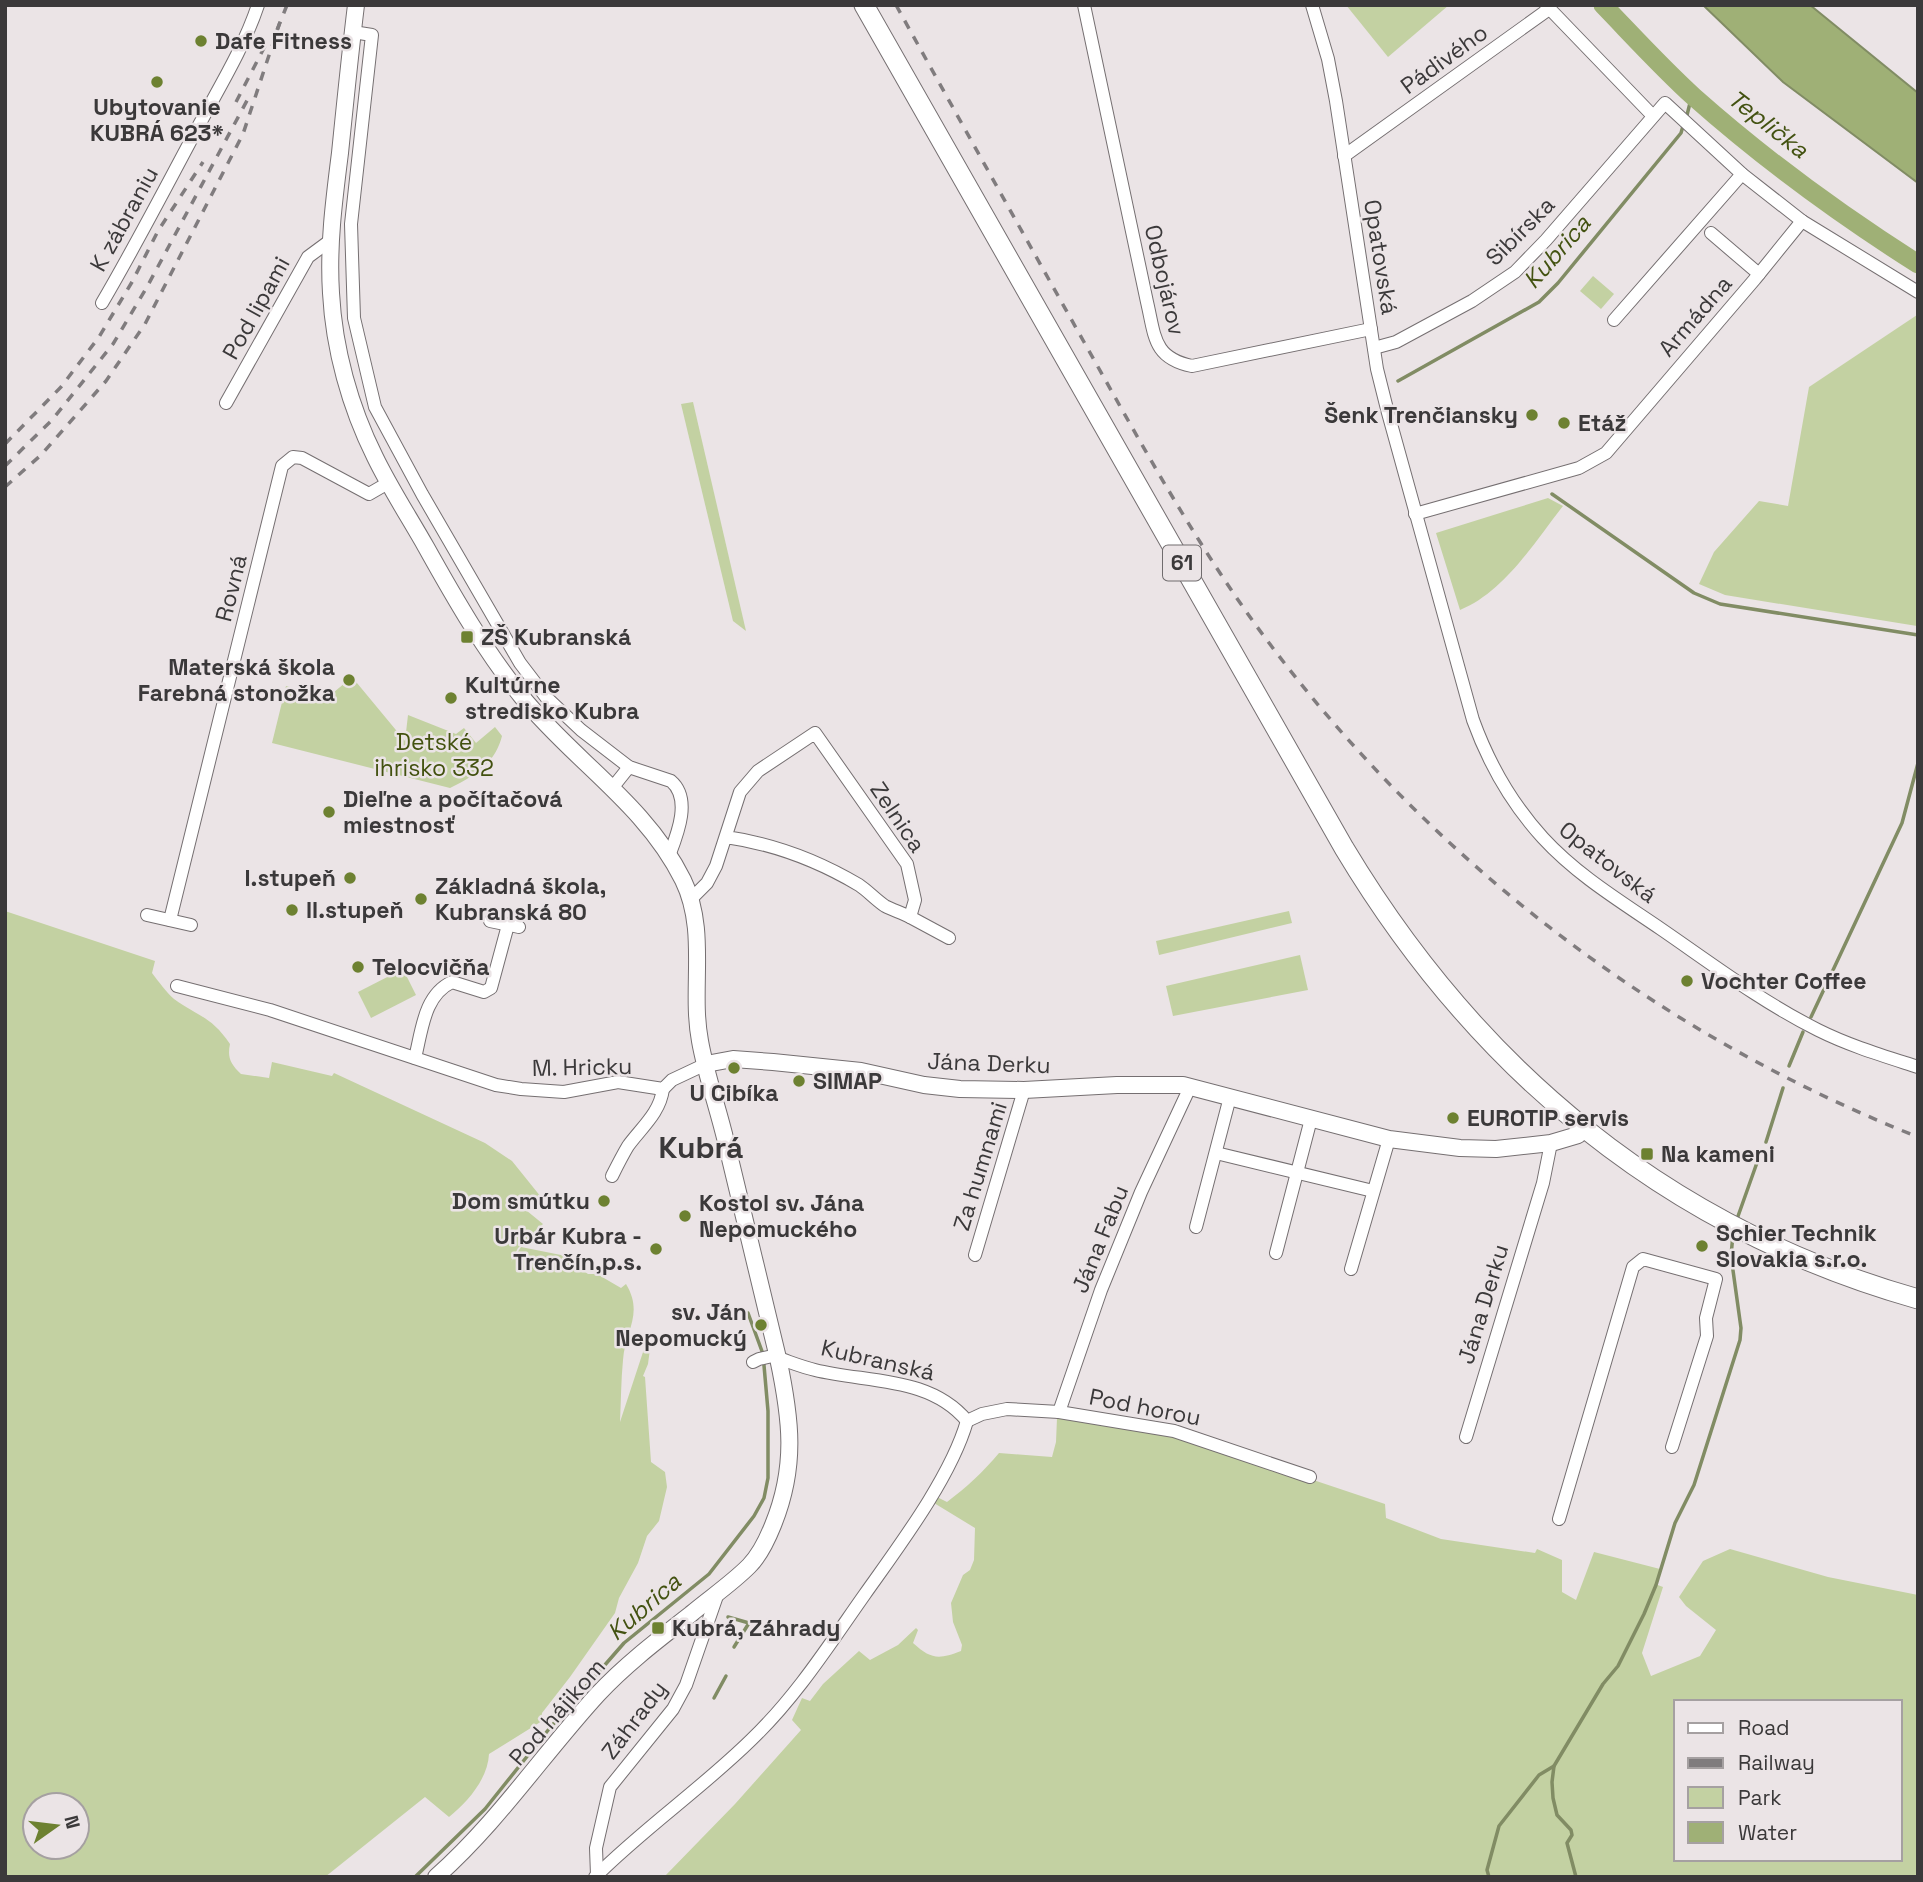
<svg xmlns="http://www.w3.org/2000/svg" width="1923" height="1882" viewBox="0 0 1923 1882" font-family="'Space Grotesk',sans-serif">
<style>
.green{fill:#c3d1a2;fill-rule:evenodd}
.water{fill:#9fb076;stroke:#818c64;stroke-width:2}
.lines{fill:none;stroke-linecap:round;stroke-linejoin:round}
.stream{stroke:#818c64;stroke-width:3.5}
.river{stroke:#9fb076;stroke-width:19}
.minor-casing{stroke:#756f71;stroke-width:14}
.tertiary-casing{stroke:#756f71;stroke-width:18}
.primary-casing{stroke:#756f71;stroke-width:21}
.minor{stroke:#fff;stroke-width:12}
.tertiary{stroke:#fff;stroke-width:16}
.primary{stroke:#fff;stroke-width:19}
.rail{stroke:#807c7e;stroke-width:3.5;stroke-dasharray:9 9;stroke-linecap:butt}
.poi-dot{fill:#6d8131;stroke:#ebe4e6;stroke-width:2.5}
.labels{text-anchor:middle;stroke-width:5;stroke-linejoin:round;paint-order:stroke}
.shield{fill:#ebe4e6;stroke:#706c6e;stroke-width:2}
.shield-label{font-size:21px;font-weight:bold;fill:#3b393a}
.poi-label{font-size:23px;font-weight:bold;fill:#3b393a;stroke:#ebe4e6;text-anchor:start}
.street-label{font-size:23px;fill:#3b393a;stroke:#ebe4e6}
.park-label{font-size:23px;fill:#42510f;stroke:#ebe4e6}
.water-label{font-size:24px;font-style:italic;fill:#435211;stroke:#ebe4e6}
.district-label{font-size:30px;font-weight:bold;fill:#3b393a;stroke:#ebe4e6}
</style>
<rect width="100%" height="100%" fill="#ebe4e6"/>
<g class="green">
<polygon points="1346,5 1449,5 1388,57"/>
<polygon points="1593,276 1614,294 1601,309 1580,291"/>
<polygon points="1917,315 1917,626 1725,595 1699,584 1714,552 1759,501 1788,506 1809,387"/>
<polygon points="693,402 746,631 733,621 681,404"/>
<path d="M 1548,498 L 1563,506 C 1534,543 1504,592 1460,610 L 1436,533 Z"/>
<path d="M 352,677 L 405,741 L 408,715 L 456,734 L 464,728 L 476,743 L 495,727 L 502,736 C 495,764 474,776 450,788 L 272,743 L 286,686 L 327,698 Z"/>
<path d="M 5,911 L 155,961 L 152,973 C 159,982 166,992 174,999 C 199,1017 211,1016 230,1044 C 227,1058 231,1064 241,1074 L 269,1078 L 272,1062 L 332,1076 L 334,1073 L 485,1143 L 512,1161 L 541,1197 L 524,1202 L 521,1206 L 543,1224 L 518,1248 L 511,1262 L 521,1247 L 561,1255 L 588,1274 L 597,1274 L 621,1288 L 626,1284 C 644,1314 625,1330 623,1360 C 621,1380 621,1401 620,1422 L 644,1349 L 651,1341 L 648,1364 L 643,1376 L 645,1377 L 651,1462 L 665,1472 L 667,1487 L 659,1521 L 647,1536 L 638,1563 L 619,1598 L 615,1613 L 570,1677 L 542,1713 L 542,1721 L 489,1754 C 488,1778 468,1802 449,1817 L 425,1797 L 325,1877 L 5,1877 ZM 35,1805 L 77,1805 L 77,1847 L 35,1847 Z"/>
<polygon points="1289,911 1292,923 1159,955 1156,941"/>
<polygon points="1300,955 1308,990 1173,1016 1166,986"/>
<polygon points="403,969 416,995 371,1018 358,992"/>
<path d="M 1057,1418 L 1185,1437 L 1385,1504 L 1386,1518 L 1441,1539 L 1535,1553 L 1537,1549 L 1562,1560 L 1562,1592 L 1576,1600 L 1594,1552 L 1660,1569 L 1655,1584 L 1663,1587 L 1642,1653 L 1651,1676 L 1700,1656 L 1716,1630 L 1686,1606 L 1679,1597 L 1703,1561 L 1730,1549 L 1828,1577 L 1918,1595 L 1918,1877 L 664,1877 L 735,1804 L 801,1730 L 792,1720 L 802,1698 L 810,1701 L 823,1684 L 859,1651 L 870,1660 L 898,1645 L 916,1628 L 918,1630 L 913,1643 C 931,1659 938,1660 961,1651 L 962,1645 L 953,1622 L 951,1603 L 963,1575 L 970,1570 L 974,1560 L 975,1528 L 934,1503 L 937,1497 L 947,1502 C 967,1487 983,1472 999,1453 L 1052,1457 L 1056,1442 ZM 1676,1702 L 1900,1702 L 1900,1859 L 1676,1859 Z"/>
</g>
<polygon class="water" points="1703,5 1810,5 1918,93 1918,183 1783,82"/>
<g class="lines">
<g class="stream">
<polyline points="1686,119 1692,95"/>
<polyline points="1398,381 1539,302 1558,283 1681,133 1683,126"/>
<polyline points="1552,494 1694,593 1720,604 1918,635"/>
<polyline points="1811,1017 1902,823 1918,763"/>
<polyline points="1789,1066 1803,1032"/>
<polyline points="1766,1142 1783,1088"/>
<polyline points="1737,1219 1759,1157"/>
<polyline points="728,1617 749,1623 734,1647"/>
<polyline points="714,1698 726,1676"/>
<polyline points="415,1877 485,1809 549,1729 624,1643 709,1574 754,1516 764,1498 768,1478 768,1411 763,1354 748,1313"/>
<polyline points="1489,1877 1487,1870 1499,1826 1539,1775 1554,1766"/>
<polyline points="1576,1877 1567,1843 1572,1835 1571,1830 1557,1815 1553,1798 1552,1782 1554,1766 1603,1684 1618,1666 1644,1614 1656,1585 1675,1523 1694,1485 1740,1340 1741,1328 1731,1256 1733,1234"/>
</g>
<path class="river" d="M 1603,5 C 1633,36 1662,68 1694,97 C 1764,159 1839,214 1918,264"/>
<g class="minor-casing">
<g id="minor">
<path d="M 1084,5 L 1147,302 C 1155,336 1153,358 1192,366 L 1371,329"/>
<path d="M 1312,5 L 1328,59 L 1336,101 L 1377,369 L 1388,413 L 1473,720 C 1489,764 1511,803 1543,838 C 1577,875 1620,901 1661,929 C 1712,964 1762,1002 1818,1030 C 1850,1046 1884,1056 1918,1067"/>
<polyline points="1546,5 1653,116"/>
<path d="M 353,32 L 372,35 L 351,224 L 354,318 L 375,407 L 422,494 L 520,663 L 546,697 L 581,730 L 629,767 L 671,781 C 692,799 677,835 669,856"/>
<polyline points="1344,156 1549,9"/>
<polyline points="1711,233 1759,274"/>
<path d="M 102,303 C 136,245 167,185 199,125 C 220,86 244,47 258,5"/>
<polyline points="1614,320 1742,174"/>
<polyline points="1374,348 1396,342 1472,301 1515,272 1546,240 1665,103 1742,174 1802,221 1918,292"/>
<polyline points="226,403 308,257 331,240"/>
<polyline points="1415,514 1579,468 1606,453 1755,279 1802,221"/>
<polyline points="613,787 629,767"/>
<path d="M 691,899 L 707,883 L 716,866 L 740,792 L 758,771 L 815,733 L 907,864 L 915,900 L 910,917 C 902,913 893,910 885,906 C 876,900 868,891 859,885 C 817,860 775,844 726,837"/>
<polyline points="147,915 191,925"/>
<polyline points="910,917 949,938"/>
<polyline points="170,920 282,466 293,457 302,458 369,494 388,483"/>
<polyline points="490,921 519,927"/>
<polyline points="177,986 270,1010 496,1085 521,1089 564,1092 618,1082 663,1089 672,1080 706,1064"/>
<path d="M 415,1058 C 422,1030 424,995 452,982 L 484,992 L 491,988 L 508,925"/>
<polyline points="1216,1153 1373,1191"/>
<path d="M 612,1176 C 617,1166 622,1156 628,1146 C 641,1128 660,1113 663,1089"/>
<polyline points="1196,1227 1230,1097"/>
<polyline points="1276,1253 1311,1119"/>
<polyline points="975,1255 1024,1090"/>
<polyline points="1351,1269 1389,1139"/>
<path d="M 778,1358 C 790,1362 802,1367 815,1370 C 867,1383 930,1376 967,1421"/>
<polyline points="753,1362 759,1359 777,1355"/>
<polyline points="1059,1412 1101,1290 1141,1192 1190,1087"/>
<polyline points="967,1421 982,1414 1007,1409 1059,1412 1174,1431 1310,1477"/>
<polyline points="1466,1437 1543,1183 1551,1143"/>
<polyline points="1559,1519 1633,1267 1643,1259 1716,1279 1706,1318 1707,1336 1672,1447"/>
<polyline points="597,1875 596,1848 610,1787 673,1709 686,1685 718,1593"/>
<path d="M 595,1877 C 644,1828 701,1789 751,1740 C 796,1697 829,1645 865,1594 C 899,1546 951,1477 967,1421"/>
</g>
</g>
<g class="tertiary-casing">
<g id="tertiary">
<path d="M 356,5 C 350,54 345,104 340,153 C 334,200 328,246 331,293 C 334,349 350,407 375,457 C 390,488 409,517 426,547 C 455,599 485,651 522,697 C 574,761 646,805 683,880 C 708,931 690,988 700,1041 C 706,1075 718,1108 726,1142 C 743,1214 760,1286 778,1358 C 791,1419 797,1466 773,1525 C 767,1540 760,1555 749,1566 C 731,1584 710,1598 691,1614 C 659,1639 626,1664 598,1694 C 543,1754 498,1822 436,1877"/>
<polyline points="706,1064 733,1059 773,1062 861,1071 924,1085 960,1089 1024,1090 1117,1085 1183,1085 1389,1139 1460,1148 1496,1149 1551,1143 1578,1135 1583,1128"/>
</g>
</g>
<g class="primary-casing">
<path id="primary" d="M 864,5 L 1344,848 C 1477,1070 1667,1228 1918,1299"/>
</g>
<use href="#minor" class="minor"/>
<use href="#tertiary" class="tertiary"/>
<use href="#primary" class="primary"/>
<g class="rail">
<path d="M 896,5 C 958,117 1021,230 1084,342 C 1138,438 1191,535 1255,624 C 1423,855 1653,1032 1918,1137"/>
<polyline points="277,30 287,5"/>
<polyline points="236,102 265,46"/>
<polyline points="5,444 61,387 99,337 132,282 158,231 203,162"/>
<polyline points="5,466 52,420 113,344 147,287 250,95"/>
<polyline points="5,487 41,455 106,381 145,324 243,134 280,22"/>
</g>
</g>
<g class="poi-dot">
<circle cx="201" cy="41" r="7"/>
<circle cx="157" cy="82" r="7"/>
<circle cx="1532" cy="415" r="7"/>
<circle cx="1564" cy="423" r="7"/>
<rect x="460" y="630" width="14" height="14" rx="3.5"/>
<circle cx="349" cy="680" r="7"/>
<circle cx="451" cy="698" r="7"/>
<circle cx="329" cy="812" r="7"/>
<circle cx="350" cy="878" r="7"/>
<circle cx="421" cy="899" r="7"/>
<circle cx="292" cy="910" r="7"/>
<circle cx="358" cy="967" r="7"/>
<circle cx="1687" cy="981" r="7"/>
<circle cx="734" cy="1068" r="7"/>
<circle cx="799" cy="1081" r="7"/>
<circle cx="1453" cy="1118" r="7"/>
<rect x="1640" y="1147" width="14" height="14" rx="3.5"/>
<circle cx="604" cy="1201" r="7"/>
<circle cx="685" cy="1216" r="7"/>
<circle cx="1702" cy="1246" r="7"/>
<circle cx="656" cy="1249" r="7"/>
<circle cx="761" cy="1325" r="7"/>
<rect x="651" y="1621" width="14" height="14" rx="3.5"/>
</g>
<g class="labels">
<rect class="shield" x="1163" y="545.5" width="38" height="35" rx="5"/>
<g class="shield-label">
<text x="1182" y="570">61</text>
</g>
<g class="poi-label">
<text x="215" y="49">Dafe Fitness</text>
<text x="157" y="115" text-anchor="middle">Ubytovanie<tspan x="157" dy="26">KUBRÁ 623*</tspan></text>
<text x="1518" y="423" text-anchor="end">Šenk Trenčiansky</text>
<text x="1578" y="431">Etáž</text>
<text x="481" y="645">ZŠ Kubranská</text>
<text x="335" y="675" text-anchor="end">Materská škola<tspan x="335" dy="26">Farebná stonožka</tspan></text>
<text x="465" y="693">Kultúrne<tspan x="465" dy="26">stredisko Kubra</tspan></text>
<text x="343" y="807">Dieľne a počítačová<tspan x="343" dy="26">miestnosť</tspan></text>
<text x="336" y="886" text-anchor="end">I.stupeň</text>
<text x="435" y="894">Základná škola,<tspan x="435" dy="26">Kubranská 80</tspan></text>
<text x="306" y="918">II.stupeň</text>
<text x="372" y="975">Telocvičňa</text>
<text x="1701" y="989">Vochter Coffee</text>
<text x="813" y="1089">SIMAP</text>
<text x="734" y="1101" text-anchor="middle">U Cibíka</text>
<text x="1467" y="1126">EUROTIP servis</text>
<text x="1661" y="1162">Na kameni</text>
<text x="590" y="1209" text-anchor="end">Dom smútku</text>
<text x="699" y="1211">Kostol sv. Jána<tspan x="699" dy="26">Nepomuckého</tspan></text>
<text x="1716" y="1241">Schier Technik<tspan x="1716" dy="26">Slovakia s.r.o.</tspan></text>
<text x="642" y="1244" text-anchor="end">Urbár Kubra -<tspan x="642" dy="26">Trenčín,p.s.</tspan></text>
<text x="747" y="1320" text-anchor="end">sv. Ján<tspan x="747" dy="26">Nepomucký</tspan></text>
<text x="672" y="1636">Kubrá, Záhrady</text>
</g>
<g class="street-label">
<text transform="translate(1444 59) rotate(-36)" y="8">Pádivého</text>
<text transform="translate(124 219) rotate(-61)" y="8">K zábraniu</text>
<text transform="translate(1520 231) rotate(-45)" y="8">Sibírska</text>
<text transform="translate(1381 257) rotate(81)" y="8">Opatovská</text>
<text transform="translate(1165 280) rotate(77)" y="8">Odbojárov</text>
<text transform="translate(256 308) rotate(-61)" y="8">Pod lipami</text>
<text transform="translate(1695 316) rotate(-49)" y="8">Armádna</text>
<text transform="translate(231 588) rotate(-76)" y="8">Rovná</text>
<text transform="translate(898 817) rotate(56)" y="8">Zelnica</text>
<text transform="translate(1608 862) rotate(38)" y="8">Opatovská</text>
<text transform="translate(989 1063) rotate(2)" y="8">Jána Derku</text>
<text transform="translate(582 1067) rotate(-1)" y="8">M. Hricku</text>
<text transform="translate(980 1166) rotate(-73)" y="8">Za humnami</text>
<text transform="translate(1100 1239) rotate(-68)" y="8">Jána Fabu</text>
<text transform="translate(1483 1304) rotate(-73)" y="8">Jána Derku</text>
<text transform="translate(878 1360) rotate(13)" y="8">Kubranská</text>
<text transform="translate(1145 1407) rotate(11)" y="8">Pod horou</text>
<text transform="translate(557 1712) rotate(-49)" y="8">Pod hájikom</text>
<text transform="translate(634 1720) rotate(-53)" y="8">Záhrady</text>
</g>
<g class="park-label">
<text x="434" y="750">Detské<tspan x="434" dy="26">ihrisko 332</tspan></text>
</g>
<g class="water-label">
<text transform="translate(1768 124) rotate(38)" y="8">Teplička</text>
<text transform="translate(1557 252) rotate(-49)" y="8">Kubrica</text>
<text transform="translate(644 1607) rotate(-41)" y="8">Kubrica</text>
</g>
<g class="district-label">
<text x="701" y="1158">Kubrá</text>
</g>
</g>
<rect width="1923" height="1882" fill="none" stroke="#3b393a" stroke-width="14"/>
<rect x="1674" y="1700" width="228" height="161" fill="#ebe4e6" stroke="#a5a0a1" stroke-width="2"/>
<rect x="1688" y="1723" width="35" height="10" fill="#ffffff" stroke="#a5a0a1" stroke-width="2"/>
<text x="1738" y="1735" font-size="21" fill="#3b393a">Road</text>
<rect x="1688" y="1758" width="35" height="10" fill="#807c7e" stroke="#a5a0a1" stroke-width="2"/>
<text x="1738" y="1770" font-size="21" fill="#3b393a">Railway</text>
<rect x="1688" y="1787" width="35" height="21" fill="#c3d1a2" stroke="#a5a0a1" stroke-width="2"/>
<text x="1738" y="1805" font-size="21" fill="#3b393a">Park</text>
<rect x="1688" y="1822" width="35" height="21" fill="#9fb076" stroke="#a5a0a1" stroke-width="2"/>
<text x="1738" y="1840" font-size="21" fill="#3b393a">Water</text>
<g transform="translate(56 1826) rotate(76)"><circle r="33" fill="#ebe4e6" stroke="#a5a0a1" stroke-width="2"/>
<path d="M0-5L12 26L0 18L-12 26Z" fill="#6d8131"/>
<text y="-10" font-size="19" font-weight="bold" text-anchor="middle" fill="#3b393a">N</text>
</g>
</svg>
